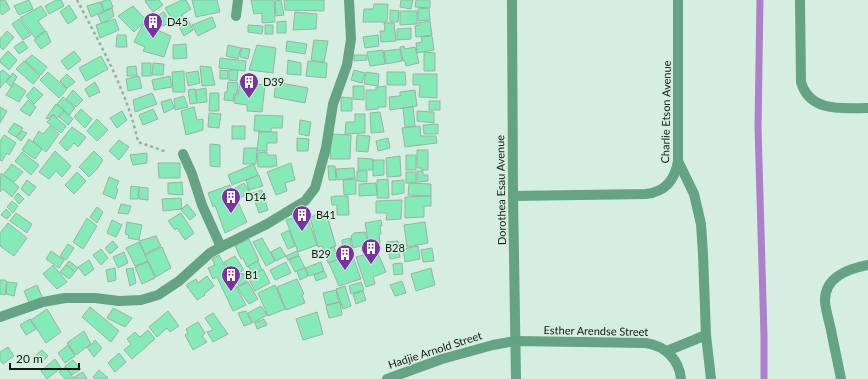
<svg xmlns="http://www.w3.org/2000/svg" width="868" height="379" viewBox="0 0 868 379" font-family="Lato,sans-serif">
<style>
.lines{fill:none;stroke-linecap:round;stroke-linejoin:round}
.stream{stroke:#ae7fcc;stroke-width:7}
.building{fill:#83eab8;stroke:#9bb2a5}
.path{stroke:#9aaea2;stroke-width:2.5;stroke-dasharray:3 3;stroke-linecap:butt}
.minor{stroke:#64a383;stroke-width:10}
.labels{text-anchor:middle;stroke-width:3;stroke-linejoin:round;paint-order:stroke}
.poi-label{font-size:11px;fill:#101914;stroke:#d6eee0;text-anchor:start}
.street-label{font-size:11px;fill:#101914;stroke:#d6eee0}
</style>
<rect width="100%" height="100%" fill="#d6eee0"/>
<g class="lines">
<polyline class="stream" points="760,0 758,127 764,336 764,379"/>
</g>
<g class="building">
<polygon points="0,0 5,0 10,9 2,15 0,12"/>
<polygon points="29,0 33,9 19,15 14,6"/>
<polygon points="56,0 61,0 64,6 49,14 45,6"/>
<polygon points="106,0 110,0 113,7 104,11 101,2"/>
<polygon points="146,0 159,0 163,5 153,12 145,1"/>
<polygon points="182,0 186,0 191,9 182,15 186,20 176,26 165,8"/>
<polygon points="192,0 217,0 220,12 196,17"/>
<polygon points="251,0 274,0 275,22 262,23 262,13 254,14"/>
<polygon points="281,0 284,15 276,16 275,1"/>
<polygon points="284,0 324,0 324,11 285,10"/>
<polygon points="401,0 413,0 411,9 400,7"/>
<polygon points="416,0 430,0 430,8 415,7"/>
<polygon points="100,2 104,11 91,17 87,6"/>
<polygon points="374,4 388,4 387,22 363,22 364,9 373,9"/>
<polygon points="69,5 77,18 68,24 60,12"/>
<polygon points="41,6 47,15 38,21 45,31 35,38 20,18"/>
<polygon points="133,6 146,20 134,32 118,16"/>
<polygon points="112,8 114,16 102,24 98,15"/>
<polygon points="429,8 430,20 418,21 418,9"/>
<polygon points="390,10 399,11 398,22 390,22"/>
<polygon points="400,11 417,11 417,24 400,25"/>
<polygon points="164,12 170,22 161,27 155,17"/>
<polygon points="295,12 317,14 316,29 293,30"/>
<polygon points="212,17 216,27 198,36 192,25"/>
<polygon points="19,19 31,35 23,40 12,24"/>
<polygon points="115,19 119,30 100,38 96,25"/>
<polygon points="188,20 193,30 184,36 178,25"/>
<polygon points="286,21 286,33 277,33 277,22"/>
<polygon points="430,21 432,35 416,37 415,26 419,25 418,23"/>
<polygon points="384,23 394,23 396,41 381,42 380,31 385,31"/>
<polygon points="143,24 171,36 164,57 143,51 145,47 134,42"/>
<polygon points="248,25 263,26 262,34 248,32"/>
<rect x="265" y="25" width="8" height="9"/>
<polygon points="411,28 411,39 397,40 397,29"/>
<polygon points="7,31 14,37 3,50 0,47 0,39"/>
<polygon points="46,31 51,42 41,49 34,40"/>
<polygon points="117,35 126,35 127,47 116,47"/>
<polygon points="378,35 379,46 365,48 363,37"/>
<polygon points="432,36 434,50 417,53 416,43 422,42 421,37"/>
<polygon points="314,40 328,41 324,62 311,60"/>
<polygon points="23,41 28,48 19,54 14,47"/>
<polygon points="287,41 307,44 305,54 286,51"/>
<polygon points="186,44 187,58 173,59 173,45"/>
<polygon points="228,45 241,48 238,59 226,56"/>
<polygon points="257,45 276,48 273,73 249,70"/>
<polygon points="404,46 405,49 415,47 419,63 406,66 405,61 403,61 400,47"/>
<polygon points="242,48 250,49 248,59 240,57"/>
<polygon points="400,49 402,61 386,64 384,51"/>
<polygon points="383,50 385,64 370,66 367,52"/>
<polygon points="8,51 17,60 9,70 0,62 0,60"/>
<polygon points="74,51 81,60 68,70 61,61"/>
<polygon points="424,52 435,53 435,71 424,71"/>
<polygon points="32,55 47,67 41,75 25,61"/>
<polygon points="354,55 367,55 367,60 354,61"/>
<polygon points="101,56 108,69 86,81 79,68"/>
<polygon points="220,58 246,61 245,71 219,68"/>
<polygon points="288,60 301,63 301,75 287,74"/>
<polygon points="24,61 40,76 33,84 16,69"/>
<polygon points="308,61 327,63 326,78 306,76"/>
<rect x="142" y="63" width="9" height="13"/>
<polygon points="153,63 164,64 163,75 152,75"/>
<polygon points="136,66 137,76 127,76 127,67"/>
<polygon points="200,66 211,67 215,85 202,86"/>
<polygon points="3,70 10,76 0,88 0,72"/>
<polygon points="220,70 228,71 228,79 220,79"/>
<polygon points="229,70 238,70 237,81 229,80"/>
<polygon points="354,70 365,73 362,83 351,80"/>
<polygon points="184,71 185,92 173,92 172,72"/>
<polygon points="198,71 200,83 188,86 186,73"/>
<polygon points="48,72 67,89 59,98 40,80"/>
<polygon points="366,72 379,74 378,86 364,84"/>
<polygon points="387,72 405,72 406,85 387,85"/>
<polygon points="13,73 17,77 11,87 6,82"/>
<polygon points="67,74 75,82 67,88 60,81"/>
<polygon points="413,74 437,74 437,98 419,97 420,85 413,85"/>
<polygon points="139,76 142,88 128,91 126,79"/>
<polygon points="170,76 172,87 154,90 152,80"/>
<polygon points="95,82 100,92 89,97 85,89"/>
<polygon points="228,82 238,83 237,94 234,94 233,101 224,100 225,92 227,92"/>
<polygon points="240,82 265,85 262,112 247,111 247,105 234,103 235,95 238,95"/>
<polygon points="276,82 308,88 305,103 274,97"/>
<polygon points="14,83 26,91 19,102 6,95"/>
<polygon points="353,86 364,86 364,100 353,99"/>
<polygon points="386,86 386,107 378,107 378,109 366,110 366,90 376,90 376,87"/>
<polygon points="34,87 43,95 34,104 26,96"/>
<polygon points="206,88 207,102 197,103 196,90"/>
<polygon points="195,89 197,103 190,104 188,90"/>
<polygon points="73,90 83,100 76,107 66,99"/>
<polygon points="415,90 417,106 390,110 389,97 400,96 400,92"/>
<polygon points="152,93 157,104 135,112 133,100"/>
<polygon points="210,93 219,93 219,111 209,111"/>
<polygon points="184,96 188,107 175,110 174,99"/>
<polygon points="63,97 75,108 69,115 57,104"/>
<polygon points="341,97 352,98 352,111 341,111"/>
<polygon points="171,99 174,108 164,113 161,102"/>
<polygon points="28,100 36,107 30,116 20,110"/>
<rect x="429" y="101" width="11" height="9"/>
<polygon points="56,104 64,110 57,118 53,114 48,119 46,118"/>
<polygon points="0,107 7,111 0,123"/>
<polygon points="194,107 197,120 203,119 203,130 186,135 181,111"/>
<polygon points="413,107 415,126 405,127 403,108"/>
<polygon points="81,109 92,119 85,128 74,117"/>
<polygon points="153,109 158,119 143,125 139,115"/>
<polygon points="64,111 73,119 68,125 59,117"/>
<polygon points="122,111 127,120 117,128 110,118"/>
<polygon points="417,111 434,112 434,123 417,121"/>
<polygon points="380,112 384,132 371,133 370,113"/>
<polygon points="209,113 221,114 219,128 208,127"/>
<polygon points="355,114 365,114 365,133 345,134 346,122 355,122"/>
<polygon points="53,115 66,126 61,133 47,122"/>
<polygon points="255,115 283,116 282,128 271,128 271,132 254,131"/>
<polygon points="97,119 108,130 97,141 87,131"/>
<polygon points="300,120 311,122 309,136 299,134"/>
<polygon points="14,123 23,128 16,137 8,132"/>
<polygon points="438,124 438,134 424,134 423,125"/>
<polygon points="50,126 59,134 46,152 33,141 39,131 43,134"/>
<rect x="232" y="126" width="13" height="13"/>
<polygon points="420,126 421,136 436,136 437,143 405,147 402,128"/>
<polygon points="72,127 86,137 78,147 74,143 67,151 59,143"/>
<polygon points="22,131 27,133 21,141 16,137"/>
<polygon points="259,132 277,132 277,143 267,143 267,151 257,151"/>
<polygon points="331,134 351,135 350,159 330,159"/>
<polygon points="4,135 16,143 9,155 7,153 2,161 0,160 0,141"/>
<polygon points="357,135 370,136 368,152 356,151"/>
<polygon points="297,138 309,139 308,151 297,151"/>
<polygon points="388,138 390,148 378,151 376,141"/>
<polygon points="29,139 42,149 35,159 22,150"/>
<polygon points="119,140 129,147 119,160 109,151"/>
<polygon points="210,144 220,145 220,167 210,166"/>
<polygon points="244,148 257,148 256,164 243,164"/>
<polygon points="417,150 428,150 428,170 421,170 421,168 417,168"/>
<polygon points="55,151 71,166 62,177 56,171 49,179 39,172"/>
<polygon points="94,151 103,160 99,166 98,168 89,177 79,167"/>
<polygon points="22,152 39,165 31,175 15,161"/>
<polygon points="267,152 267,155 276,155 277,166 273,166 273,167 258,167 257,153"/>
<polygon points="147,153 147,163 133,165 130,155"/>
<rect x="406" y="155" width="10" height="15"/>
<polygon points="400,156 401,176 387,177 386,158"/>
<polygon points="358,158 373,159 373,170 358,170"/>
<polygon points="373,160 384,160 384,175 373,176"/>
<polygon points="158,163 180,163 180,178 159,178"/>
<polygon points="291,163 295,180 285,183 287,191 276,195 267,172"/>
<polygon points="12,164 23,172 14,182 3,175"/>
<polygon points="254,164 258,175 232,185 228,175"/>
<polygon points="328,166 335,166 336,180 329,180"/>
<polygon points="354,168 355,178 337,180 336,169"/>
<polygon points="357,171 367,171 367,182 357,181"/>
<polygon points="417,171 423,171 423,175 428,175 428,181 417,182"/>
<polygon points="77,172 86,181 74,194 65,185"/>
<rect x="406" y="172" width="10" height="11"/>
<polygon points="1,173 19,187 12,197 3,189 0,192"/>
<polygon points="259,175 263,186 249,190 246,180"/>
<polygon points="109,177 119,181 116,188 118,189 115,199 103,194"/>
<polygon points="356,179 356,194 344,195 343,180"/>
<polygon points="388,179 389,198 377,198 377,180"/>
<polygon points="27,180 36,187 29,196 21,189"/>
<polygon points="404,180 404,193 392,195 392,181"/>
<polygon points="182,182 183,195 168,194 168,183"/>
<polygon points="244,183 250,192 240,198 235,188"/>
<polygon points="376,183 377,195 359,196 359,184"/>
<polygon points="409,183 431,184 431,196 408,195"/>
<polygon points="230,185 247,222 225,233 215,205 213,207 208,193"/>
<polygon points="131,186 139,187 138,199 130,199"/>
<polygon points="139,187 148,188 148,200 139,199"/>
<polygon points="262,190 268,210 259,213 252,193"/>
<polygon points="18,193 24,199 19,204 14,198"/>
<polygon points="336,196 348,196 349,215 337,215 337,205 332,205 331,197"/>
<polygon points="431,196 431,206 424,206 424,217 405,218 405,197"/>
<polygon points="181,198 182,209 163,211 162,199"/>
<polygon points="402,200 401,219 386,220 387,213 376,213 376,201"/>
<polygon points="12,201 18,206 13,213 7,207"/>
<polygon points="121,204 131,206 128,214 118,213"/>
<polygon points="187,204 196,215 190,220 181,210"/>
<polygon points="97,207 103,212 97,223 90,217"/>
<polygon points="6,209 11,214 7,219 1,215"/>
<polygon points="326,212 336,246 324,250 322,246 318,247 310,217"/>
<polygon points="16,213 32,224 27,233 10,221"/>
<polygon points="181,213 194,233 185,240 177,228 175,230 168,221"/>
<polygon points="306,213 317,245 298,252 286,220"/>
<polygon points="87,218 97,226 83,249 73,242"/>
<polygon points="112,220 122,225 116,237 107,233"/>
<polygon points="381,220 382,226 380,226 381,234 379,234 380,244 369,246 365,223"/>
<polygon points="127,222 142,225 139,240 128,238 129,235 125,234"/>
<polygon points="425,222 428,243 407,247 404,225"/>
<polygon points="8,223 27,238 14,256 0,246 0,233"/>
<polygon points="289,230 295,246 288,249 281,234"/>
<polygon points="365,232 368,244 353,248 351,236 354,233"/>
<polygon points="156,236 161,246 145,254 139,241"/>
<polygon points="262,238 275,261 266,266 253,242"/>
<polygon points="350,238 352,249 343,251 342,240"/>
<polygon points="249,239 259,260 247,267 243,258 241,259 235,246"/>
<polygon points="113,241 118,247 110,254 105,248"/>
<polygon points="398,241 400,257 390,259 387,242"/>
<polygon points="139,242 148,261 135,266 126,248"/>
<polygon points="68,244 74,248 66,260 60,256"/>
<polygon points="418,246 420,259 405,262 403,249"/>
<polygon points="162,247 171,268 156,277 145,255"/>
<polygon points="280,247 286,256 276,261 271,252"/>
<polygon points="334,247 339,259 328,263 324,251"/>
<polygon points="432,248 434,261 423,262 421,250"/>
<polygon points="101,249 108,258 101,265 93,255"/>
<polygon points="51,251 64,260 59,268 46,259"/>
<polygon points="297,251 299,255 288,260 286,256"/>
<polygon points="377,251 386,272 373,277 375,284 366,287 356,257"/>
<polygon points="124,252 128,263 118,268 113,257"/>
<polygon points="352,254 361,279 339,286 329,263"/>
<polygon points="219,255 246,305 233,311 217,277 213,279 208,268 215,265 212,259"/>
<polygon points="235,256 244,270 234,276 224,262"/>
<polygon points="299,256 305,268 295,272 289,260"/>
<polygon points="89,260 94,269 85,276 78,267"/>
<polygon points="69,261 78,268 75,272 66,265"/>
<polygon points="258,261 262,270 253,274 248,266"/>
<polygon points="148,262 155,278 142,284 135,267"/>
<polygon points="286,262 291,273 275,280 270,270"/>
<polygon points="321,262 324,271 309,276 305,268"/>
<polygon points="402,263 403,274 394,275 393,264"/>
<polygon points="53,265 67,282 57,289 43,274"/>
<polygon points="66,265 75,272 69,279 60,272"/>
<polygon points="115,268 116,280 108,282 106,270"/>
<polygon points="133,268 136,283 130,286 126,269"/>
<polygon points="305,268 308,276 300,280 297,271"/>
<polygon points="431,268 435,285 416,291 411,274"/>
<polygon points="263,269 270,283 255,291 248,278"/>
<polygon points="324,271 327,277 316,281 314,275"/>
<polygon points="241,273 242,275 243,273 247,281 239,286 234,277"/>
<polygon points="207,276 214,286 204,294 205,295 197,300 186,285 196,279 198,283"/>
<polygon points="297,279 304,294 302,295 305,303 286,310 277,287"/>
<polygon points="0,280 5,280 7,282 5,295 0,294"/>
<polygon points="402,281 406,293 395,296 390,285"/>
<polygon points="7,282 17,283 14,296 6,294"/>
<polygon points="248,282 258,299 249,304 237,287"/>
<polygon points="361,282 364,290 351,294 349,286"/>
<polygon points="37,285 43,299 30,305 24,291"/>
<polygon points="275,285 285,309 268,316 258,293"/>
<polygon points="345,286 351,306 343,309 336,289"/>
<polygon points="336,290 339,302 326,305 323,293"/>
<polygon points="363,291 366,300 356,304 353,294"/>
<polygon points="340,302 342,315 329,318 326,306"/>
<polygon points="261,306 267,315 253,323 248,313"/>
<polygon points="90,307 119,331 111,342 82,317"/>
<polygon points="113,308 132,318 125,327 107,318"/>
<polygon points="47,309 61,332 46,343 31,320"/>
<polygon points="168,311 179,326 170,332 167,328 157,337 149,327"/>
<polygon points="246,311 252,323 244,326 238,313"/>
<polygon points="317,312 323,334 303,340 296,319"/>
<polygon points="213,313 228,334 213,342 207,332 213,330 205,318"/>
<polygon points="30,319 36,329 26,335 20,325"/>
<polygon points="264,319 267,325 257,329 255,323"/>
<polygon points="198,322 205,333 202,336 207,342 193,350 185,335 188,333 186,329"/>
<polygon points="148,330 155,339 132,359 124,350 131,344 127,339 135,332 140,337"/>
<polygon points="84,331 91,344 76,355 67,343"/>
<polygon points="95,340 102,348 94,357 87,347 92,344"/>
<polygon points="68,345 75,356 65,363 58,353"/>
<polygon points="8,347 14,356 3,364 0,360 0,352"/>
<polygon points="42,350 48,356 41,363 35,356"/>
<polygon points="119,353 126,362 115,372 108,363"/>
<polygon points="55,359 61,368 47,379 41,371"/>
<polygon points="73,360 81,369 72,375 65,366"/>
<polygon points="65,367 74,379 65,379 59,372"/>
<polygon points="99,370 108,378 107,379 96,379 93,377"/>
<polygon points="83,372 87,379 75,379 74,377"/>
</g>
<g class="lines">
<path class="path" d="M 77,0 C 100,44 128,93 138,142 L 167,152"/>
<g class="minor">
<polyline points="512,0 513,196 516,379"/>
<path d="M 800,0 L 801,82 C 810,113 843,108 868,108"/>
<polyline points="236,16 238,0"/>
<polyline points="183,154 192,174 202,205 221,247"/>
<polyline points="678,161 694,194 701,224 703,254 706,335 711,379"/>
<path d="M 513,196 L 646,194 C 665,192 675,180 678,161 L 678,0"/>
<polyline points="0,317 43,302 65,298 95,298 119,301 141,300 158,295 179,281 210,253 221,247 267,224 305,201 315,188 326,148 333,104 347,65 351,39 349,0"/>
<polyline points="667,351 706,335"/>
<path d="M 387,379 L 442,359 L 493,345 L 515,341 L 646,343 C 665,346 679,359 681,379"/>
<path d="M 841,379 C 838,363 834,346 831,330 C 829,321 826,311 825,302 C 824,277 848,269 868,265"/>
</g>
</g>
<defs>
<g id="building-pin" transform="scale(1)"><path d="M0 17L-7.5 6A9.5 9.5 0 1 1 7.5 6Z" fill="#7c31a3" stroke="#d6eee0"/><path d="M-4-6H4V6H1V3H-1V6H-4ZM-2.5-4.3h1.7v1.8h-1.7ZM.8-4.3h1.7v1.8H.8ZM-2.5-1h1.7V.8h-1.7ZM.8-1h1.7V.8H.8Z" fill="#fff"/></g>
</defs>
<g fill-rule="evenodd">
<use href="#building-pin" x="153" y="22"/>
<use href="#building-pin" x="249" y="82"/>
<use href="#building-pin" x="231" y="197"/>
<use href="#building-pin" x="302" y="215"/>
<use href="#building-pin" x="371" y="248"/>
<use href="#building-pin" x="345" y="254"/>
<use href="#building-pin" x="231" y="275"/>
</g>
<g class="labels">
<g class="poi-label">
<text x="167" y="26">D45</text>
<text x="263" y="86">D39</text>
<text x="245" y="201">D14</text>
<text x="316" y="219">B41</text>
<text x="385" y="252">B28</text>
<text x="331" y="258" text-anchor="end">B29</text>
<text x="245" y="279">B1</text>
</g>
<g class="street-label">
<text transform="translate(666 112) rotate(-89)" y="4">Charlie Etson Avenue</text>
<text transform="translate(501 190) rotate(-91)" y="4">Dorothea Esau Avenue</text>
<text transform="translate(596 331) rotate(1)" y="4">Esther Arendse Street</text>
<text transform="translate(435 350) rotate(-18)" y="4">Hadjie Arnold Street</text>
</g>
</g>
<path d="M10 363v6h69v-6" fill="none" stroke="#101914" stroke-width="2"/>
<text x="16" y="363" font-size="12" fill="#101914" stroke="#d6eee0" stroke-width="3" paint-order="stroke">20 m</text>
</svg>
